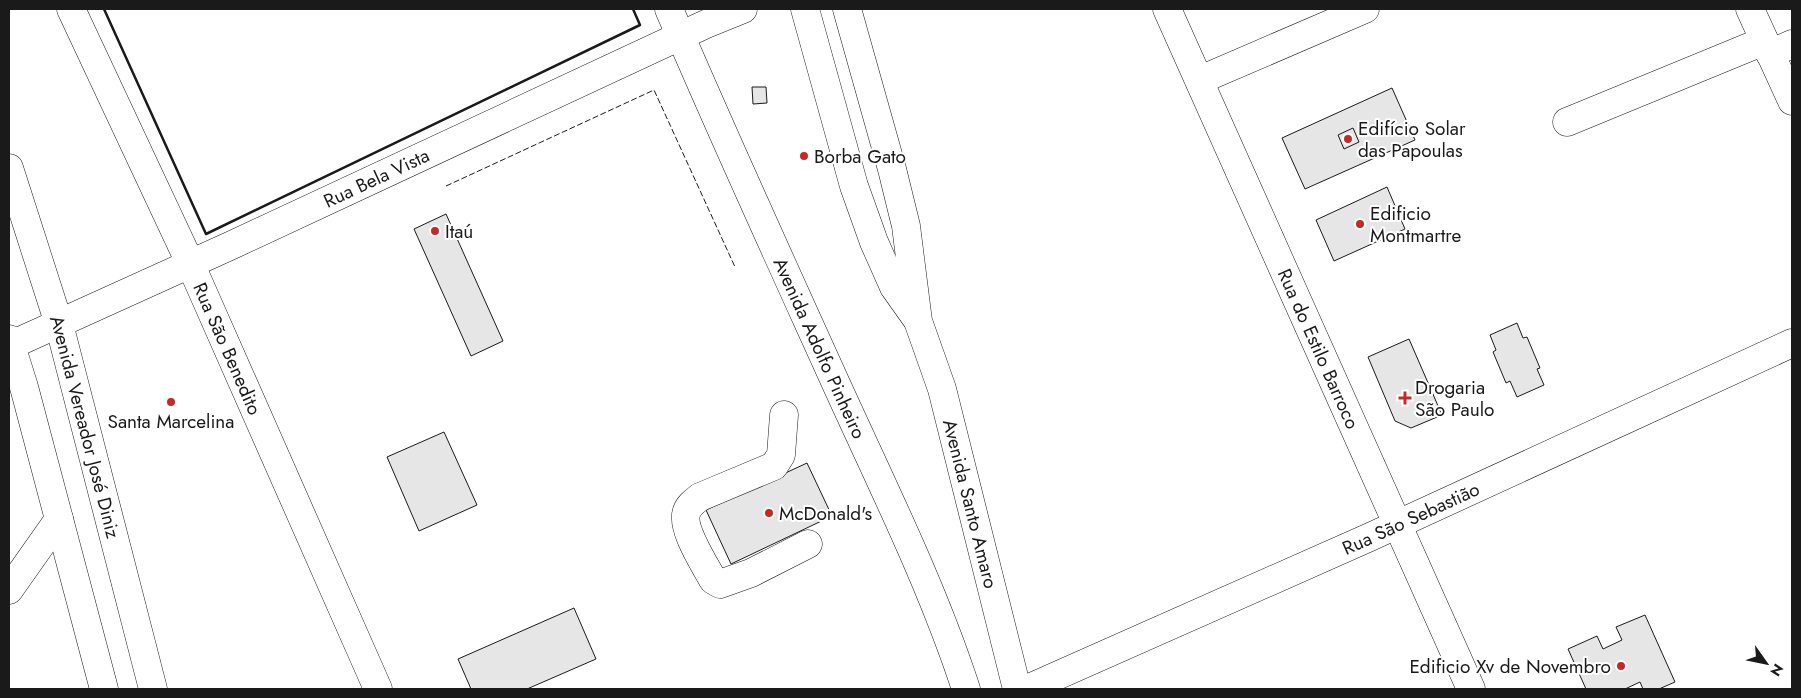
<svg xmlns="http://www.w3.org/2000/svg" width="1801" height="698" viewBox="0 0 1801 698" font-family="Jost,sans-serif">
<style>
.building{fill:#e6e6e6;stroke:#1a1a1a}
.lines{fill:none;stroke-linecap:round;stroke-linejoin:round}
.minor-casing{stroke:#1a1a1a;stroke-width:29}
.major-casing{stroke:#1a1a1a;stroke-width:29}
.minor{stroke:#fff;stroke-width:28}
.major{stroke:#fff;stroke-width:28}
.fence{stroke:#1a1a1a;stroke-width:1;stroke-dasharray:6 2.5;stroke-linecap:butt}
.wall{stroke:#1a1a1a;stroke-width:2.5}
.poi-dot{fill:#c62828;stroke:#fff;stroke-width:2}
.labels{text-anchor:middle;stroke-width:4;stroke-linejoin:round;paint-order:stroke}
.poi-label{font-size:19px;fill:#1a1a1a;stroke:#fff;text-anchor:start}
.street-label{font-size:19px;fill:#1a1a1a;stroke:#fff}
</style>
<rect width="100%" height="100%" fill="#fff"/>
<g class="building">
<polygon points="752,87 766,87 767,103 753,104"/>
<polygon points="1392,88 1415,140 1305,189 1282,138"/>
<polygon points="1353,128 1359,142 1344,149 1338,135"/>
<polygon points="1387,187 1405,229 1334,261 1316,220"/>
<polygon points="446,214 503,341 471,356 414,229"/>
<polygon points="1517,323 1523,338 1527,337 1540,368 1537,369 1544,385 1517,397 1510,381 1506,383 1493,352 1496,350 1490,335"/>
<polygon points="1409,339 1442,415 1411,428 1395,421 1368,357"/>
<polygon points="444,432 477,505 419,531 387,457"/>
<polygon points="807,463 832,516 731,564 706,510"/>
<polygon points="574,608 596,659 527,689 471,689 458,659"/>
<polygon points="1645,615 1675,682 1659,689 1643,689 1640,682 1625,689 1586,689 1568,649 1597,636 1603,649 1622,640 1616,627"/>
</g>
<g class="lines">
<g class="minor-casing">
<g id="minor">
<path id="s1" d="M 71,9 L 190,263 L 378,689"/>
<path id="s2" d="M 1167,9 L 1471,689"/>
<polyline points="1750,9 1792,101"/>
<polyline points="1770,54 1792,44"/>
<polyline points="1200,80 1365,9"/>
<polyline points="1567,122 1764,41"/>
<path id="s3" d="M 9,346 L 232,245 L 706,24 L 743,9"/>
<path d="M 784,415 L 781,455 L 774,466 L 700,497 C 695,501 689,505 687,511 C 680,527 705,565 713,580 L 720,584 L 751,573 L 808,544"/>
<polyline points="9,590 59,519"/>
<path id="s4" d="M 1027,689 L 1370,537 L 1792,343"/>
</g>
</g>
<g class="major-casing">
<g id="major">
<path id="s5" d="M 669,9 C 723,136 781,262 838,388 C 883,487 932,585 966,689"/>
<polyline points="805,9 854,186 874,242 894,287 916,318"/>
<path id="s6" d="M 847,9 L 892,169 L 906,226 L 918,321 L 942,389 L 1017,689"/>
<path id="s7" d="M 9,168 L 59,324 L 153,689"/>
<polyline points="9,339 24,387 104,689"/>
</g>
</g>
<use href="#minor" class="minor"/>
<use href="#major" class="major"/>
<polyline class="fence" points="446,186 654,90 735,267"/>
<polyline class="wall" points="104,9 206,234 640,25 633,9"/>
</g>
<g class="poi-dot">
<circle cx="1348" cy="139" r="5"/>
<circle cx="804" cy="156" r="5"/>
<circle cx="1360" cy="224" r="5"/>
<circle cx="435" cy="231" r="5"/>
<path d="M1402.5 390.5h5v5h5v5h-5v5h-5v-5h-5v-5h5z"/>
<circle cx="171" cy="402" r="5"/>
<circle cx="769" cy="513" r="5"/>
<circle cx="1621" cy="666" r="5"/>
</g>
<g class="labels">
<g class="poi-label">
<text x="1358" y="135">Edifício Solar<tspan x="1358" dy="22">das Papoulas</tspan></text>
<text x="814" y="163">Borba Gato</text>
<text x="1370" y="220">Edificio<tspan x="1370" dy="22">Montmartre</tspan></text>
<text x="445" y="238">Itaú</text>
<text x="1415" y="394">Drogaria<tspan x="1415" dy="22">São Paulo</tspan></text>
<text x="171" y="428" text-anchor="middle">Santa Marcelina</text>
<text x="779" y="520">McDonald's</text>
<text x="1611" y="673" text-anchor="end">Edificio Xv de Novembro</text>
</g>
<g class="street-label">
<text dy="7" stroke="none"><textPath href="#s3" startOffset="404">Rua Bela Vista</textPath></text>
<text dy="7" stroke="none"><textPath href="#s1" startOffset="374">Rua São Benedito</textPath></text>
<text dy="7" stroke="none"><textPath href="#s5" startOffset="371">Avenida Adolfo Pinheiro</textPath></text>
<text dy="7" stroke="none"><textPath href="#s2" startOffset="372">Rua do Estilo Barroco</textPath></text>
<text dy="7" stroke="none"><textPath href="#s7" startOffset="270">Avenida Vereador José Diniz</textPath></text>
<text dy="7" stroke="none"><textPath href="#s6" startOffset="511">Avenida Santo Amaro</textPath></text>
<text dy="7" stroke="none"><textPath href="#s4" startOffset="420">Rua São Sebastião</textPath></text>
</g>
</g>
<rect width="1801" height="698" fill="none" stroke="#1a1a1a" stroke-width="20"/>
<g transform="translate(1766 663) rotate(123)" stroke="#ffffff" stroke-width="4" paint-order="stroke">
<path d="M0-4L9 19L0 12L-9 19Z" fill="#1a1a1a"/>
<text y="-8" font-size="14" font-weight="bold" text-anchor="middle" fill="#1a1a1a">N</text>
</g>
</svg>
